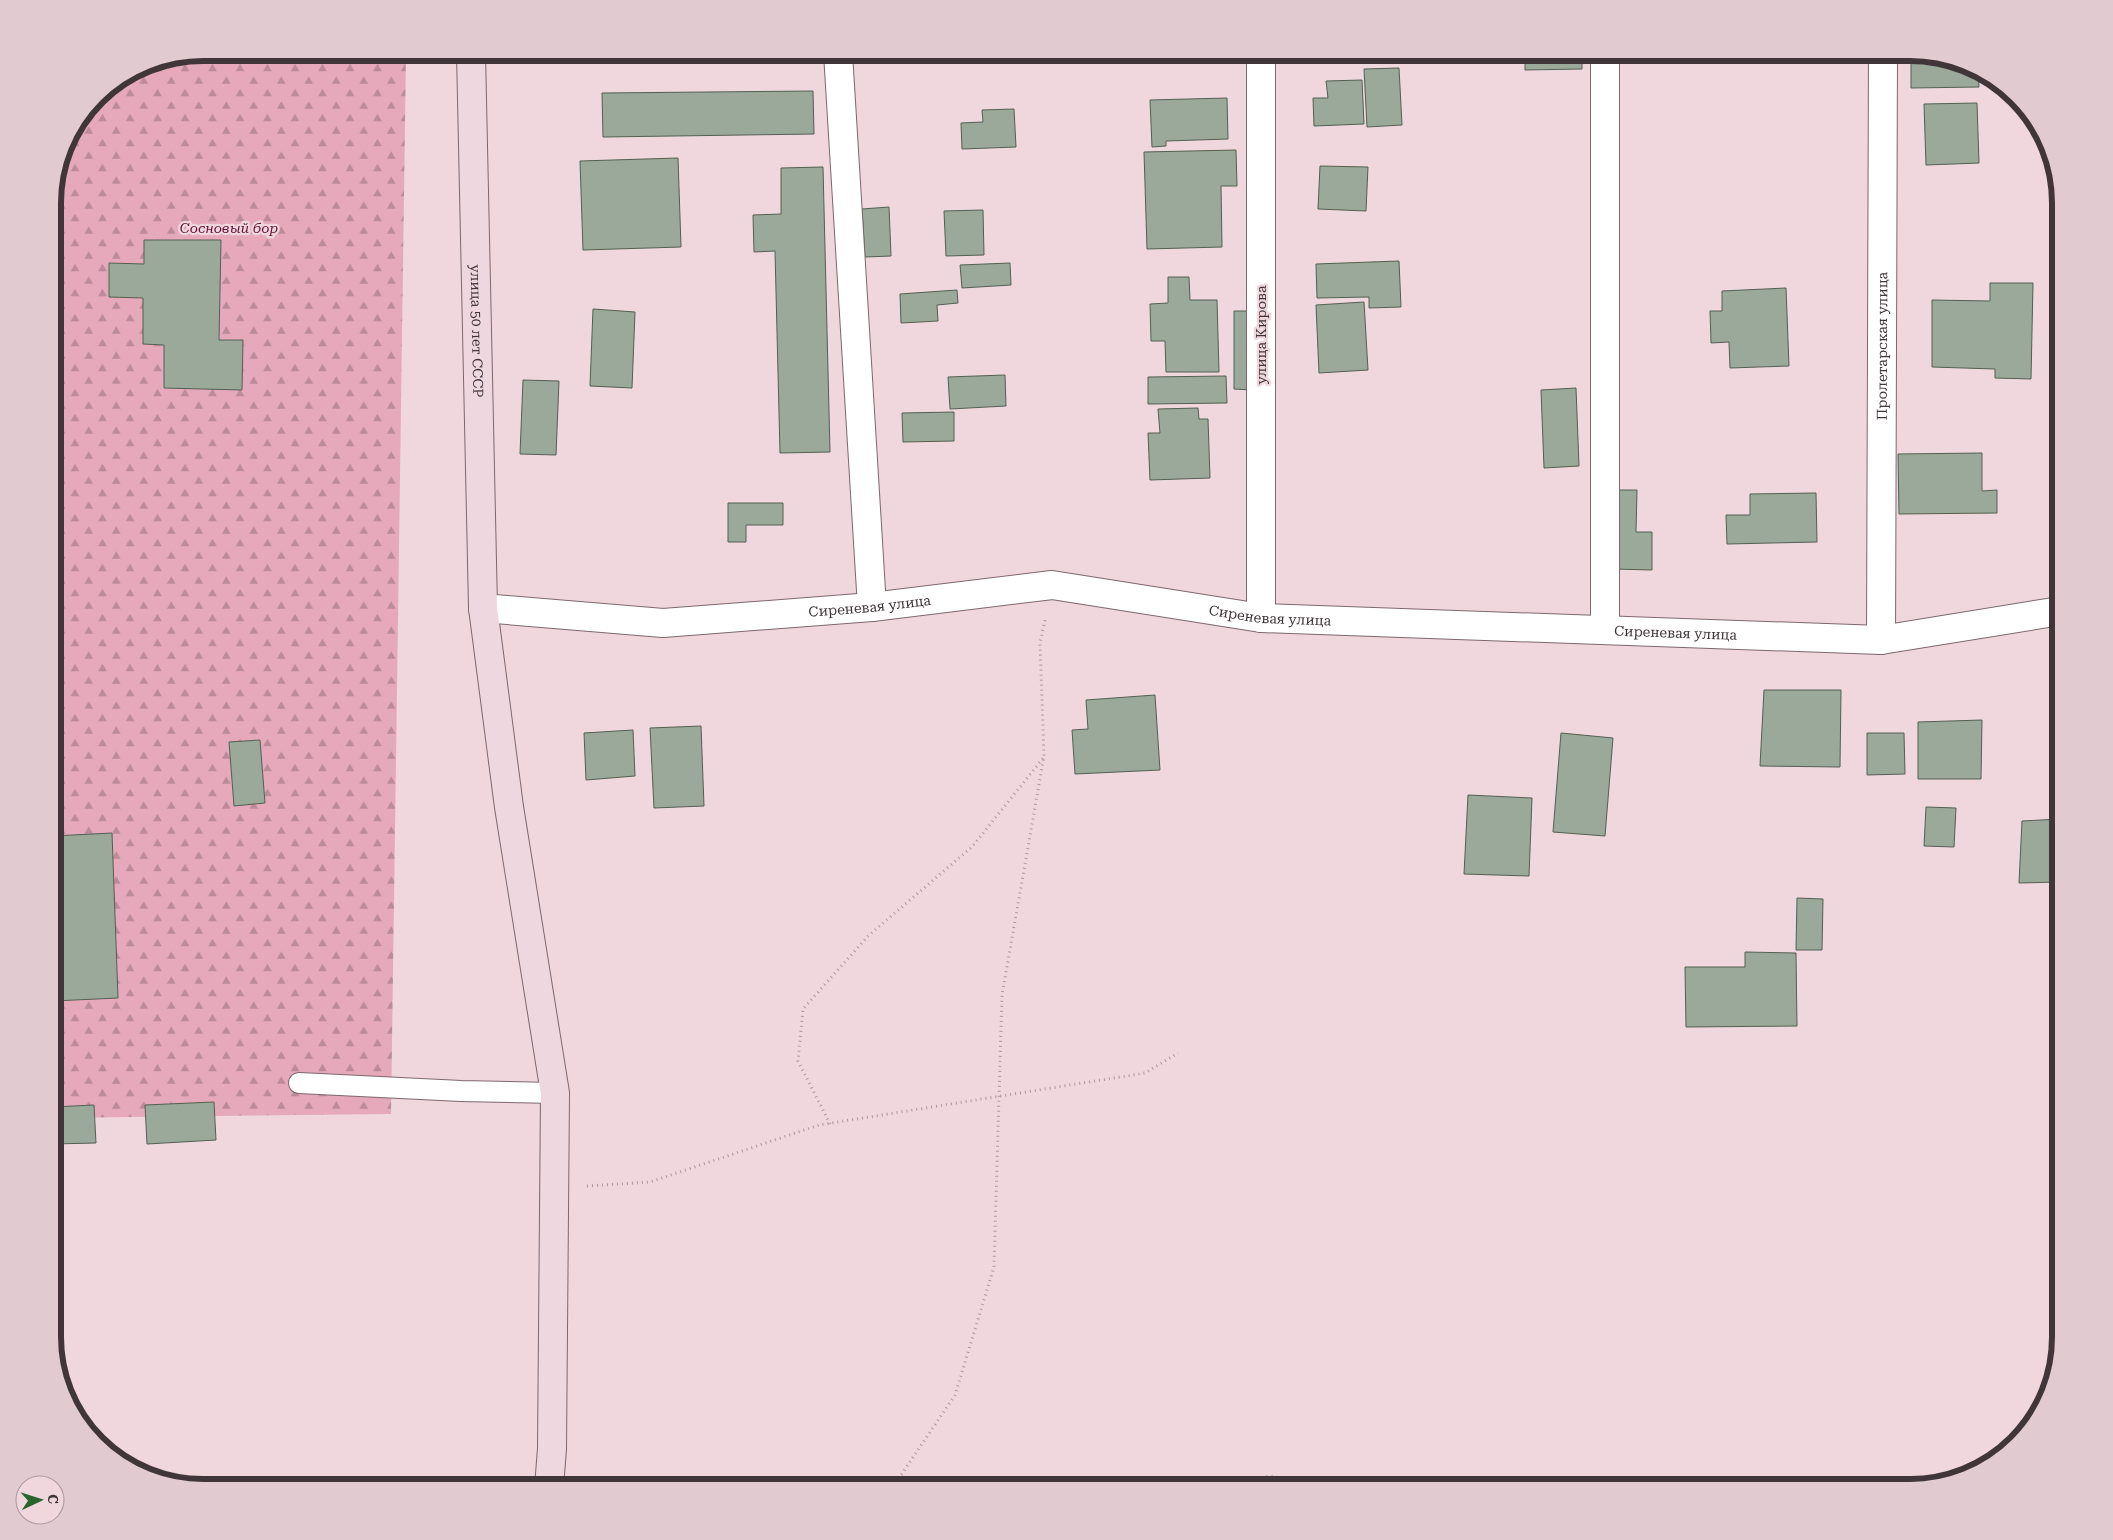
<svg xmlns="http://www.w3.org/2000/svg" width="2113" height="1540" viewBox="0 0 2113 1540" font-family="'Roboto Serif',serif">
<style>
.forest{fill:url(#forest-firs)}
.building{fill:#9aa99a;stroke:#526052}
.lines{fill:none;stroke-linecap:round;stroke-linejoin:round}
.lane-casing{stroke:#7d686e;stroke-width:22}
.street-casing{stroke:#7d686e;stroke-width:30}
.secondary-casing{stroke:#7d686e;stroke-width:30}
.path{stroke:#ac999e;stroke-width:3;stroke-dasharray:1 4;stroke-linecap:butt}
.lane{stroke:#fff;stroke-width:20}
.street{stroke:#fff;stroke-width:28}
.secondary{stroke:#efd7e0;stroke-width:28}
.labels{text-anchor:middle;stroke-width:4.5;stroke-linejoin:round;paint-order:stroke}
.park-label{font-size:14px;font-style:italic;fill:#671038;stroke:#efd7dd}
.street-label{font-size:14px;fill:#403639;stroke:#efd7dd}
.rim{fill:none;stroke:#403639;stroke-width:6}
</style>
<defs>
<pattern id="forest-firs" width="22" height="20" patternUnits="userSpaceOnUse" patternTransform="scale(1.25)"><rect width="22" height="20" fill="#e6a9bb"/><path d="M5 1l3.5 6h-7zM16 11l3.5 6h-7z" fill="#bc8a99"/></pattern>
</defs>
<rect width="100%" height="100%" fill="#efd7dd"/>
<polygon class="forest" points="203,53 406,53 391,1114 53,1118 53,193 64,145 97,96 146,64"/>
<g class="building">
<polygon points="1297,53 1347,53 1347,56 1297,57"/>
<polygon points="1525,53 1582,53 1582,69 1525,70"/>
<polygon points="1911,53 1958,60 1978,71 1979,87 1911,88"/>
<polygon points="1399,68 1402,125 1367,127 1364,69"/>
<polygon points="1362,80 1364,124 1314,126 1313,98 1328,98 1326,81"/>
<polygon points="813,91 814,134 603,137 602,93"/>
<polygon points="1227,98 1228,139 1166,141 1166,146 1152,147 1150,100"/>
<polygon points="1977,103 1979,163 1926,165 1924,104"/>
<polygon points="1014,109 1016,147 962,149 961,123 983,122 982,110"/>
<polygon points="1236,150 1237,186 1221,186 1222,247 1147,249 1144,152"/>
<polygon points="678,158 681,247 583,250 580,161"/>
<polygon points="1320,166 1368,167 1366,211 1318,209"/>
<polygon points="823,167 830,452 780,453 775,251 754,252 753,215 781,214 781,168"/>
<polygon points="889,207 891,256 865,257 862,209"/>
<polygon points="983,210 984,255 946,256 944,211"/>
<polygon points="144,240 221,240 219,340 243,340 242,390 164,388 164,345 143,344 143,298 109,297 109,263 144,264"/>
<polygon points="1399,261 1401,307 1369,308 1369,297 1317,298 1316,264"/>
<polygon points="1010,263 1011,285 962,288 960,265"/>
<polygon points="1168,277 1189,277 1190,300 1217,300 1219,372 1166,372 1165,341 1151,341 1150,304 1168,303"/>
<polygon points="1990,283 2033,283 2031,379 1995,378 1995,369 1932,367 1932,300 1990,301"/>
<polygon points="1786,288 1789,366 1730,368 1729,342 1711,343 1710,311 1722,311 1722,291"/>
<polygon points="957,290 958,303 937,305 938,321 901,323 900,294"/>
<polygon points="1364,302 1368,370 1319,373 1316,305"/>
<polygon points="593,309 635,312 632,388 590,386"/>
<polygon points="1234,311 1253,311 1253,390 1234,389"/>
<polygon points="1005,375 1006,406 950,409 948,377"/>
<polygon points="1226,376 1227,403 1148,404 1148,377"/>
<polygon points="523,380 559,381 556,455 520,454"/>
<polygon points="1576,388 1579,466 1544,468 1541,390"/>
<polygon points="1198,408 1199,419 1208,419 1210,478 1150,480 1148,433 1160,433 1158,409"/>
<polygon points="954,412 954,441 903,442 902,413"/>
<polygon points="1982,453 1982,491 1997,490 1997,513 1899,514 1898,454"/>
<polygon points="1614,490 1637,490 1636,532 1652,532 1652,570 1613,569"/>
<polygon points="1816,493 1817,542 1727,544 1726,515 1750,515 1750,494"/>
<polygon points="728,503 783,503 783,525 746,525 746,542 728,542"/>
<polygon points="1764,690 1841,690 1840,767 1760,766"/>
<polygon points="1155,695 1160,770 1075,774 1072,730 1088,729 1086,700"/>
<polygon points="2055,700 2060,700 2060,733 2056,733"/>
<polygon points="1982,720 1981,779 1918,779 1918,722"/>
<polygon points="701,726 704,806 654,808 650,728"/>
<polygon points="633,730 635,776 586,780 584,733"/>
<polygon points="1561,733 1613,738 1605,836 1553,832"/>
<polygon points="1867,733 1904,733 1905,774 1867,775"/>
<polygon points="260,740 265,803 234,806 229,742"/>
<polygon points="1468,795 1532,798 1529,876 1464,874"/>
<polygon points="1926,807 1956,808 1954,847 1924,846"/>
<polygon points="2060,819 2060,882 2019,883 2022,821"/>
<polygon points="112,833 118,998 53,1001 53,836"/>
<polygon points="1797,898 1823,899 1822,950 1796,950"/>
<polygon points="1745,952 1796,953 1797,1026 1686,1027 1685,967 1745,967"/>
<polygon points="214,1102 216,1140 147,1144 145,1105"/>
<polygon points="94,1105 96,1143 53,1144 53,1107"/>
</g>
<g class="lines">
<g class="lane-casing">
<polyline id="lane" points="299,1083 461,1091 555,1093"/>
</g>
<g class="street-casing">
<g id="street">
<polyline points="838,53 872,607"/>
<polyline points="1261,53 1261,618"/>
<polyline points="1605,53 1605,629"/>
<path id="s1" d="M 483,608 L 663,623 L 872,607 L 1052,585 L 1261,618 L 1881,640 L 2060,611"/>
<path id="s2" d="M 1881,640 L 1883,53"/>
</g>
</g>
<g class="secondary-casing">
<g id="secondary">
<path id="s3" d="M 471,53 L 483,608 L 509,807 L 555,1093 L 552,1449 L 549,1487"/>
</g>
</g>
<g class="path">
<polyline points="830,1124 798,1061 803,1009 868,936 972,847 1044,757"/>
<polyline points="587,1186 650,1182 819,1125 1145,1073 1178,1053"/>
<polyline points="893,1487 955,1395 994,1267 1002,995 1044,756 1040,643 1045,620"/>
<polyline points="1228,1487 1269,1476 1351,1487"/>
<polyline points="1269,1487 1269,1476"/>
</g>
<use href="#lane" class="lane"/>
<use href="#street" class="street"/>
<use href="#secondary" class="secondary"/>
</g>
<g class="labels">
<g class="park-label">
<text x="229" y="233">Сосновый бор</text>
</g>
<g class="street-label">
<text dy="5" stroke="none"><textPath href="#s3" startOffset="278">улица 50 лет СССР</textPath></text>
<text transform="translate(1261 335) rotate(-90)" y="5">улица Кирова</text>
<text dy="5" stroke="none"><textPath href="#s2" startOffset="294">Пролетарская улица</textPath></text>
<text dy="5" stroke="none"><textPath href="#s1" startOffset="388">Сиреневая улица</textPath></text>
<text dy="5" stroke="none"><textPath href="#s1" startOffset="792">Сиреневая улица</textPath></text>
<text dy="5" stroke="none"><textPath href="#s1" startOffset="1198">Сиреневая улица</textPath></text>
</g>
</g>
<path d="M0 0H2113V1540H0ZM203 61H1910A142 142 0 0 1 2052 203V1337A142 142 0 0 1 1910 1479H203A142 142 0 0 1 61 1337V203A142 142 0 0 1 203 61Z" fill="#e1cad0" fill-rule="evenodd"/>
<path class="rim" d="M203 61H1910A142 142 0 0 1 2052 203V1337A142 142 0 0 1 1910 1479H203A142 142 0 0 1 61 1337V203A142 142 0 0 1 203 61Z"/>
<g transform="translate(40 1500) rotate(86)"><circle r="24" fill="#efd7dd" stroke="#a9979b"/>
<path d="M0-4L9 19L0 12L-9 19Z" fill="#27652d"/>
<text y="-8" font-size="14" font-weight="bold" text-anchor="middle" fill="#403639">С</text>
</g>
</svg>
